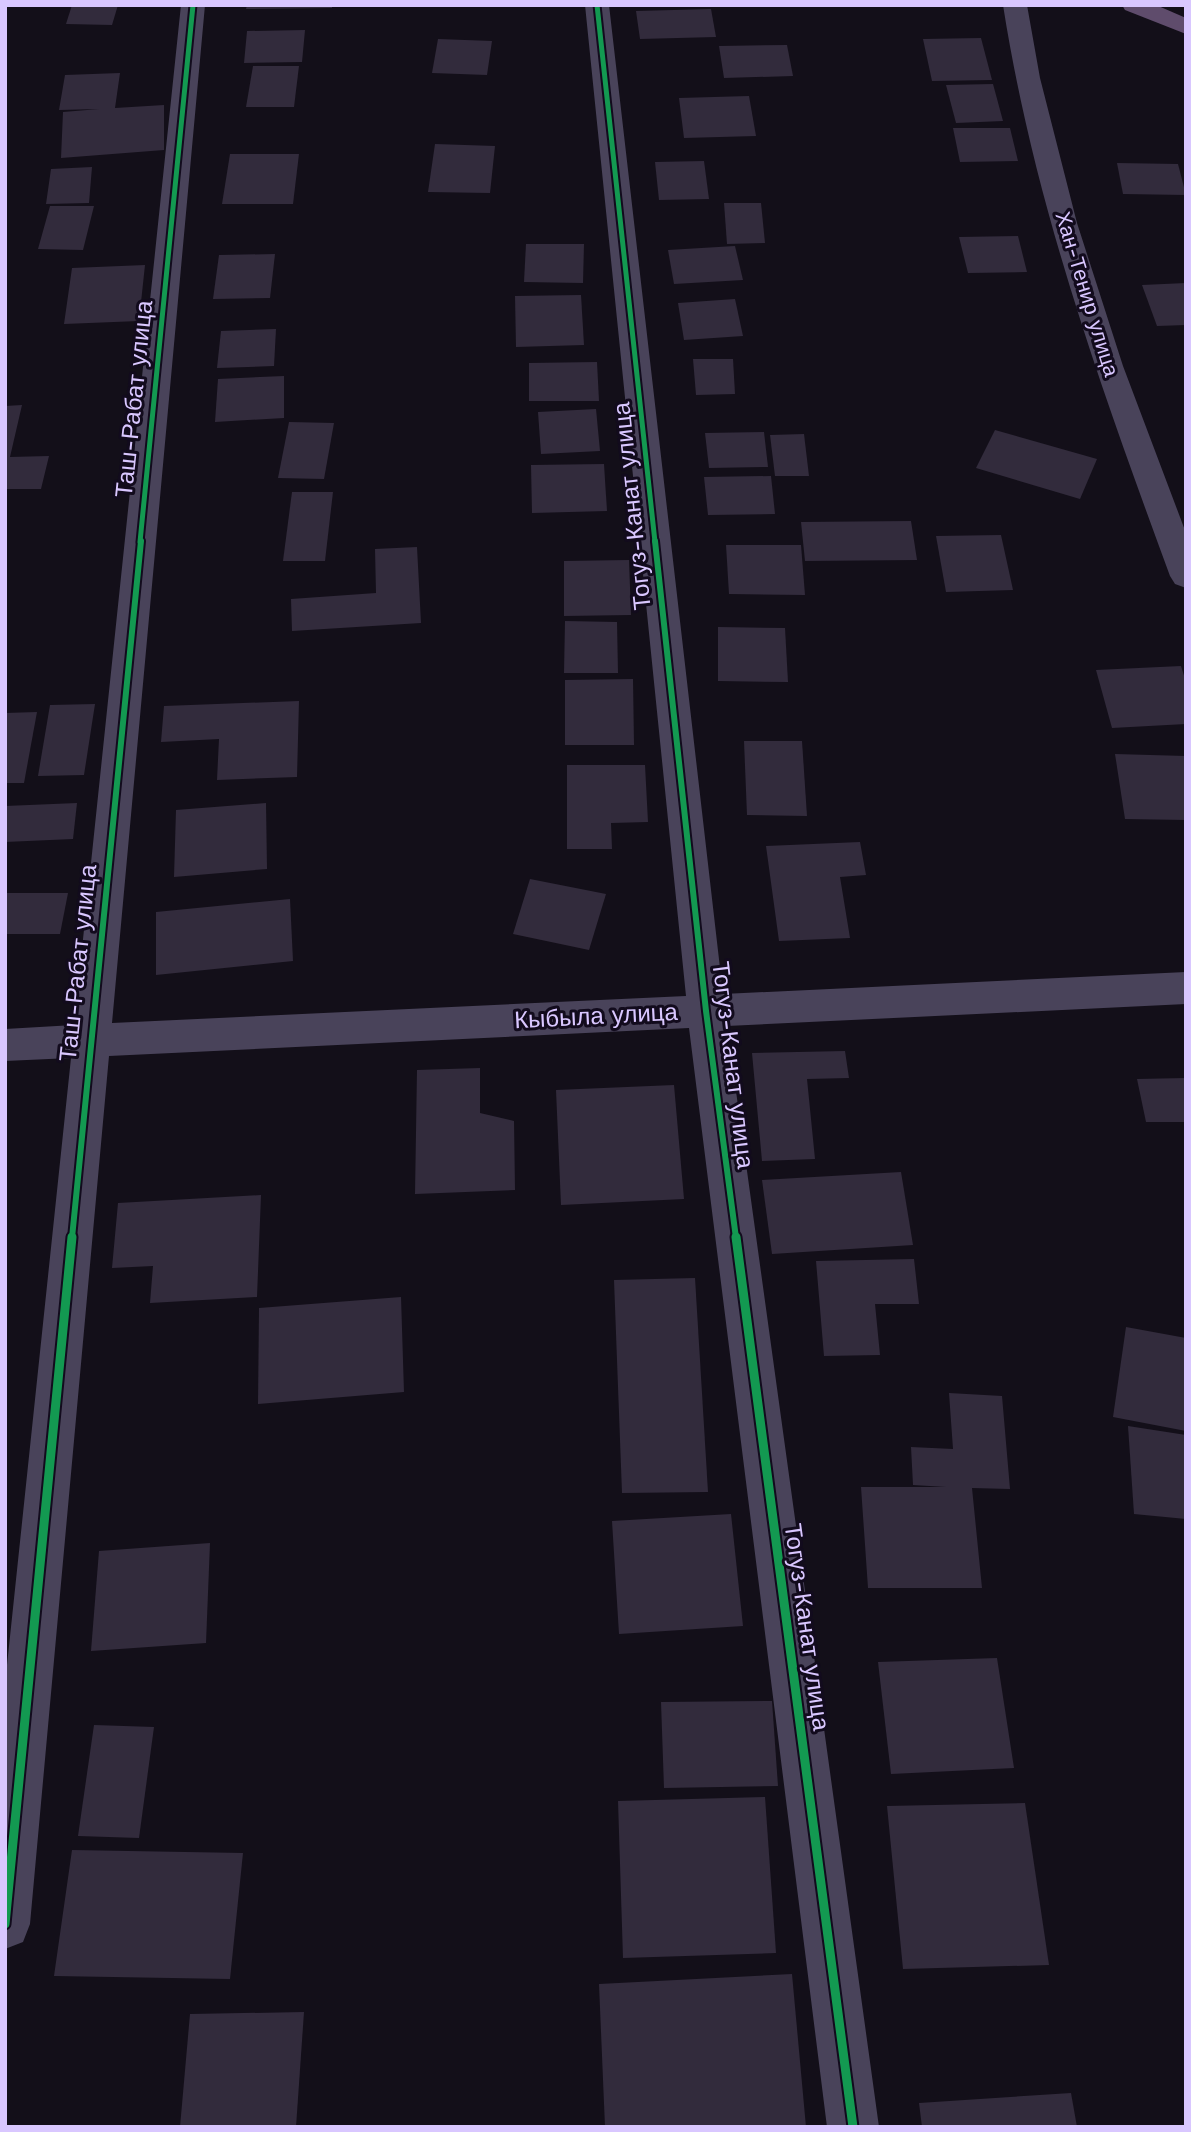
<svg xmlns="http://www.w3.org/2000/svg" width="1191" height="2132" viewBox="0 0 1191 2132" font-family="'Work Sans',sans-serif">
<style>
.building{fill:#322b3c}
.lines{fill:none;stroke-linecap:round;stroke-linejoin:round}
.street{fill:#49435a;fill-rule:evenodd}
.primary{fill:#5f4c6c;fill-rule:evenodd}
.cycleway-far2-casing{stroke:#120b1d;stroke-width:9}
.cycleway-far1-casing{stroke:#120b1d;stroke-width:10}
.cycleway-casing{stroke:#120b1d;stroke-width:13}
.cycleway-far2{stroke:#139951;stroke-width:5}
.cycleway-far1{stroke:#139951;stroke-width:6}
.cycleway{stroke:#139951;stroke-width:9}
.labels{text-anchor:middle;stroke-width:6;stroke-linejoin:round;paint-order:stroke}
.far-street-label{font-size:21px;fill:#d9c7ff;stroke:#120b1d}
.street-label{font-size:24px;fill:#d9c7ff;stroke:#120b1d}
</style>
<rect width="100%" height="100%" fill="#130f19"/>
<g class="building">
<polygon points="72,5 118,5 112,25 66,24"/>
<polygon points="247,5 332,5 332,8 246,9"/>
<polygon points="711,9 716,37 640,39 636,11"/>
<polygon points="305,30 302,62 244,63 247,31"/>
<polygon points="981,38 992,80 932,81 923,39"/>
<polygon points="438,39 492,41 487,75 432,73"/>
<polygon points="787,45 793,76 724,78 719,46"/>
<polygon points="253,66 299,66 294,107 246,107"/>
<polygon points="120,73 115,108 164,105 164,150 61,158 63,112 99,109 59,110 65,75"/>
<polygon points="993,84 1003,121 956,123 946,85"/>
<polygon points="749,96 756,136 684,138 679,98"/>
<polygon points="953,128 1010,128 1018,161 960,162"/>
<polygon points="435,144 495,146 490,193 428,192"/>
<polygon points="230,154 299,154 293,204 222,204"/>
<polygon points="704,161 709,199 659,200 655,162"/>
<polygon points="1117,163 1178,164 1186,195 1123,194"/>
<polygon points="92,167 89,203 46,204 51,169"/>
<polygon points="724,203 761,203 765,243 727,244"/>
<polygon points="50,206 94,206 83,250 38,249"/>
<polygon points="1018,236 1027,272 968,273 959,237"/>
<polygon points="526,244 584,244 583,283 524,282"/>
<polygon points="735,246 743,280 674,284 668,250"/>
<polygon points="275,254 270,298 213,299 219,255"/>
<polygon points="145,265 139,321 64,324 72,268"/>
<polygon points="1186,283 1186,325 1157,326 1142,285"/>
<polygon points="581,295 584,345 516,347 515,296"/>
<polygon points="735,299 743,336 684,340 678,303"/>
<polygon points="276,329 274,366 217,368 221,331"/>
<polygon points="693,359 733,359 735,394 696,395"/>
<polygon points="597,362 599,401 529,401 529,363"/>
<polygon points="284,376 284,418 215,422 218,379"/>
<polygon points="22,405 10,457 49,456 41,489 5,489 5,406"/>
<polygon points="596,409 600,451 541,454 538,412"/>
<polygon points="289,422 334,423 324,479 278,478"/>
<polygon points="995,430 1097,459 1080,499 976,468"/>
<polygon points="764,432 768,467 709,468 705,433"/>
<polygon points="804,434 809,476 775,476 770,435"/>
<polygon points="604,464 607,511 532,513 531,465"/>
<polygon points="771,476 775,514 708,515 704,477"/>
<polygon points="292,492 333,492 325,561 283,561"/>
<polygon points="911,521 917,560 805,561 801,522"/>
<polygon points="1001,535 1013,590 946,592 936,536"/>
<polygon points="726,545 801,545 805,595 729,594"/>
<polygon points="417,547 421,623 292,631 291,599 376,593 375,549"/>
<polygon points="629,560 631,615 564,616 564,561"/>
<polygon points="565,621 617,622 618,673 564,673"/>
<polygon points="718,627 785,628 788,682 718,681"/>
<polygon points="1181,666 1186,682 1186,724 1112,728 1096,670"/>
<polygon points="633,679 634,745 565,745 565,680"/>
<polygon points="299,701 297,777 217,780 219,739 161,742 164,706"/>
<polygon points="95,704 84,775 38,776 50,705"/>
<polygon points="37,712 24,783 5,783 5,713"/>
<polygon points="744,741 802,741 807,816 747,815"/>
<polygon points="1115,754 1186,756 1186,820 1125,819"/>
<polygon points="567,765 645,765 648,822 611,823 612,849 567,849"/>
<polygon points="77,803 73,839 5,842 5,806"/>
<polygon points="266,803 267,869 174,877 176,810"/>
<polygon points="860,842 866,875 840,877 850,938 779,941 766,846"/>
<polygon points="530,879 606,894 589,950 513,934"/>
<polygon points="5,893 68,893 60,934 5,934"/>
<polygon points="290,899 293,961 156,975 156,912"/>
<polygon points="845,1051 849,1078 807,1079 815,1159 762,1161 752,1053"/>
<polygon points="480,1068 480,1113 514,1121 515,1190 415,1194 417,1070"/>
<polygon points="1186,1078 1186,1122 1146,1122 1137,1079"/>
<polygon points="674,1085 684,1199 561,1205 556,1090"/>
<polygon points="901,1172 913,1245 772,1254 762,1180"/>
<polygon points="261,1195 257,1297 150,1303 153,1266 112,1268 118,1203"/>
<polygon points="914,1259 919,1304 875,1304 880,1355 824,1356 816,1261"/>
<polygon points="695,1278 708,1492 622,1493 614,1280"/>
<polygon points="401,1297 404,1392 258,1404 259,1308"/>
<polygon points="1126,1327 1186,1338 1186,1431 1113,1417"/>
<polygon points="949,1393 1002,1396 1010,1489 972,1488 982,1588 868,1588 861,1487 946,1487 913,1485 911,1447 953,1449"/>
<polygon points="1128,1426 1186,1435 1186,1519 1134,1514"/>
<polygon points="731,1514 743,1626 619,1634 612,1521"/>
<polygon points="210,1543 206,1643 91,1651 99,1551"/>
<polygon points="997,1658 1014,1768 891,1774 878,1662"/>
<polygon points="772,1701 778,1786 664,1788 661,1702"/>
<polygon points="94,1725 154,1727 139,1838 78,1836"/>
<polygon points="765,1797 776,1953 623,1958 618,1801"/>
<polygon points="1025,1803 1049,1965 903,1969 887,1806"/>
<polygon points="72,1850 243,1853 230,1979 54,1976"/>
<polygon points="792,1974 806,2127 605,2127 599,1984"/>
<polygon points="304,2012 296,2127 180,2127 190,2014"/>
<polygon points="1071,2093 1077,2127 922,2127 919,2103"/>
</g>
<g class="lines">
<g class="street">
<polygon points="181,5 205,5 112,1023 686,996 585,5 609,5 723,994 1186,972 1186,1004 727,1026 879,2127 827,2127 689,1028 109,1056 30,1924 23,1942 5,1949 5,1684 71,1058 5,1061 5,1029 74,1025"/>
<path d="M 1003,5 L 1027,5 L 1040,78 L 1077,223 L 1123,366 L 1186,533 L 1186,588 L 1175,584 L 1170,576 C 1101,388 1034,203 1003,5 Z"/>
</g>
<polygon class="primary" points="1122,5 1156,5 1186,18 1186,34 1125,10"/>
<g class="cycleway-far2-casing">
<g id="cycleway-far2">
<polyline points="597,5 655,542"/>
<polyline points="140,542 193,5"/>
</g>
</g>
<g class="cycleway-far1-casing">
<g id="cycleway-far1">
<polyline points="655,541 706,1011 736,1238"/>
<polyline points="72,1238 141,541"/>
</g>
</g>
<g class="cycleway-casing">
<g id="cycleway">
<polyline points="736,1237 853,2127"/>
<polyline points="5,1924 72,1237"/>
</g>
</g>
<use href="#cycleway-far2" class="cycleway-far2"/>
<use href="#cycleway-far1" class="cycleway-far1"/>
<use href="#cycleway" class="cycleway"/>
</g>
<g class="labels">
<g class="far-street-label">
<text transform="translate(1087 294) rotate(73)" y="7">Хан-Тенир улица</text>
</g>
<g class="street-label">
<text transform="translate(134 399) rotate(-84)" y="8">Таш-Рабат улица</text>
<text transform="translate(632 506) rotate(-96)" y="8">Тогуз-Канат улица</text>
<text transform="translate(78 963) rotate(-84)" y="8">Таш-Рабат улица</text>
<text transform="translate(596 1016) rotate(-3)" y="8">Кыбыла улица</text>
<text transform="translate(733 1065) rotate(83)" y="8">Тогуз-Канат улица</text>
<text transform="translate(807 1627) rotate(82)" y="8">Тогуз-Канат улица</text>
</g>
</g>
<rect width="1191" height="2132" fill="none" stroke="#d9c7ff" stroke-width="14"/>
</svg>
